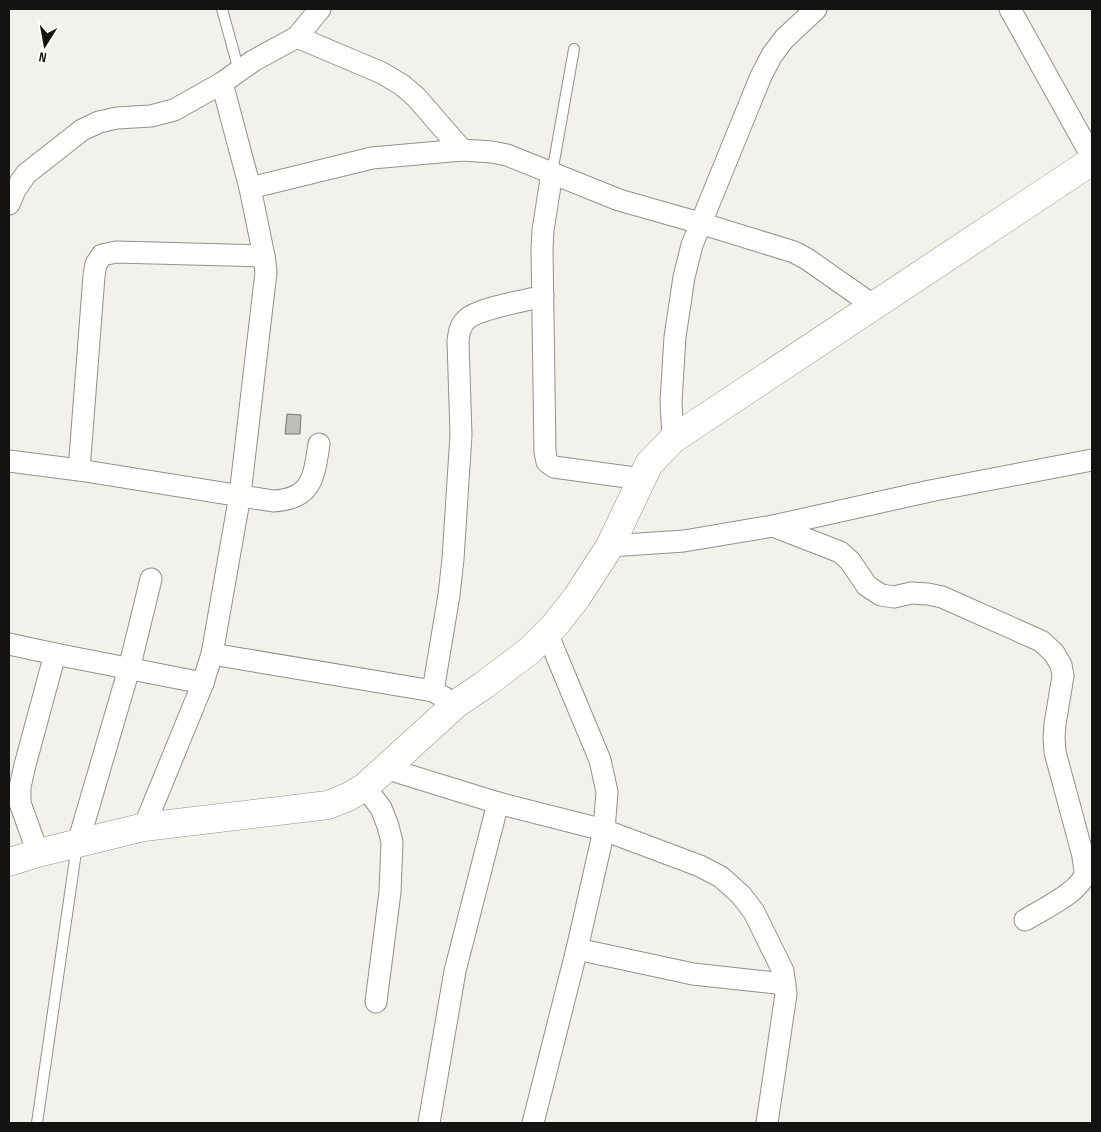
<svg xmlns="http://www.w3.org/2000/svg" width="1101" height="1132" viewBox="0 0 1101 1132" font-family="'Sofia Sans Condensed',sans-serif">
<style>
.building{fill:#bfbdb8;stroke:#787671}
.lines{fill:none;stroke-linecap:round;stroke-linejoin:round}
.lane-casing{stroke:#93918c;stroke-width:12}
.street-casing{stroke:#93918c;stroke-width:23}
.secondary-casing{stroke:#93918c;stroke-width:29}
.lane{stroke:#fff;stroke-width:10}
.street{stroke:#fff;stroke-width:21}
.secondary{stroke:#fff;stroke-width:28}
</style>
<rect width="100%" height="100%" fill="#f3f1ec"/>
<polygon class="building" points="287,414 301,415 300,434 285,434"/>
<g class="lines">
<g class="lane-casing">
<g id="lane">
<polyline points="222,9 239,71"/>
<polyline points="552,173 574,49"/>
<polyline points="37,1123 77,845"/>
</g>
</g>
<g class="street-casing">
<g id="street">
<polyline points="1010,9 1092,157"/>
<polyline points="297,37 382,73 402,85 416,97 462,150"/>
<polyline points="552,173 543,230 542,249 545,452 547,462 554,467 642,479"/>
<polyline points="250,188 372,158 462,150 492,152 507,155 619,200 700,223 794,252 807,259 874,306"/>
<polyline points="9,204 15,190 26,174 82,130 99,122 117,118 151,116 174,110 222,83 253,61 297,37 320,9"/>
<polyline points="673,439 671,402 675,337 684,277 692,245 761,76 772,55 784,39 816,9"/>
<path d="M 9,461 L 79,470 L 273,501 C 313,499 314,476 319,444"/>
<polyline points="79,470 94,276 96,264 102,255 116,252 264,256"/>
<path d="M 773,526 L 840,552 L 850,561 L 867,586 L 881,595 L 894,597 L 911,593 L 928,594 L 942,597 L 1041,641 L 1054,653 L 1061,665 L 1063,676 L 1055,724 L 1054,738 L 1055,752 L 1083,856 C 1083,861 1085,867 1085,872 C 1083,891 1041,910 1025,920"/>
<polyline points="610,546 684,541 773,526 930,491 1092,460"/>
<polyline points="9,644 55,654 203,683"/>
<polyline points="212,654 433,691 445,698"/>
<path d="M 433,691 L 449,595 L 453,559 L 461,435 L 458,341 C 459,333 460,325 467,319 C 479,308 525,301 543,296"/>
<polyline points="385,768 498,803 604,830 700,866 721,877 741,895 754,912 783,971 786,994 767,1123"/>
<polyline points="365,787 381,808 388,826 392,842 390,892 376,1002"/>
<polyline points="144,827 203,683 212,654 240,495 266,272 264,256 250,188 222,83"/>
<polyline points="78,843 129,669 151,579"/>
<polyline points="38,853 20,803 20,787 25,765 55,654"/>
<polyline points="577,949 693,974 785,984"/>
<polyline points="429,1123 455,971 498,803"/>
<polyline points="533,1123 577,949 604,830 607,792 600,760 547,633"/>
</g>
</g>
<g class="secondary-casing">
<polyline id="secondary" points="9,862 38,853 144,827 328,805 348,797 365,787 456,704 484,685 529,651 555,625 577,597 610,546 649,464 673,439 1092,161"/>
</g>
<use href="#lane" class="lane"/>
<use href="#street" class="street"/>
<use href="#secondary" class="secondary"/>
</g>
<rect width="1101" height="1132" fill="none" stroke="#131211" stroke-width="20"/>
<g transform="translate(45 45) rotate(191)" stroke="#fffefd" stroke-width="4" paint-order="stroke">
<path d="M0-4L9 19L0 12L-9 19Z" fill="#131211"/>
<text y="-8" font-size="14" font-weight="bold" text-anchor="middle" fill="#131211">N</text>
</g>
</svg>
